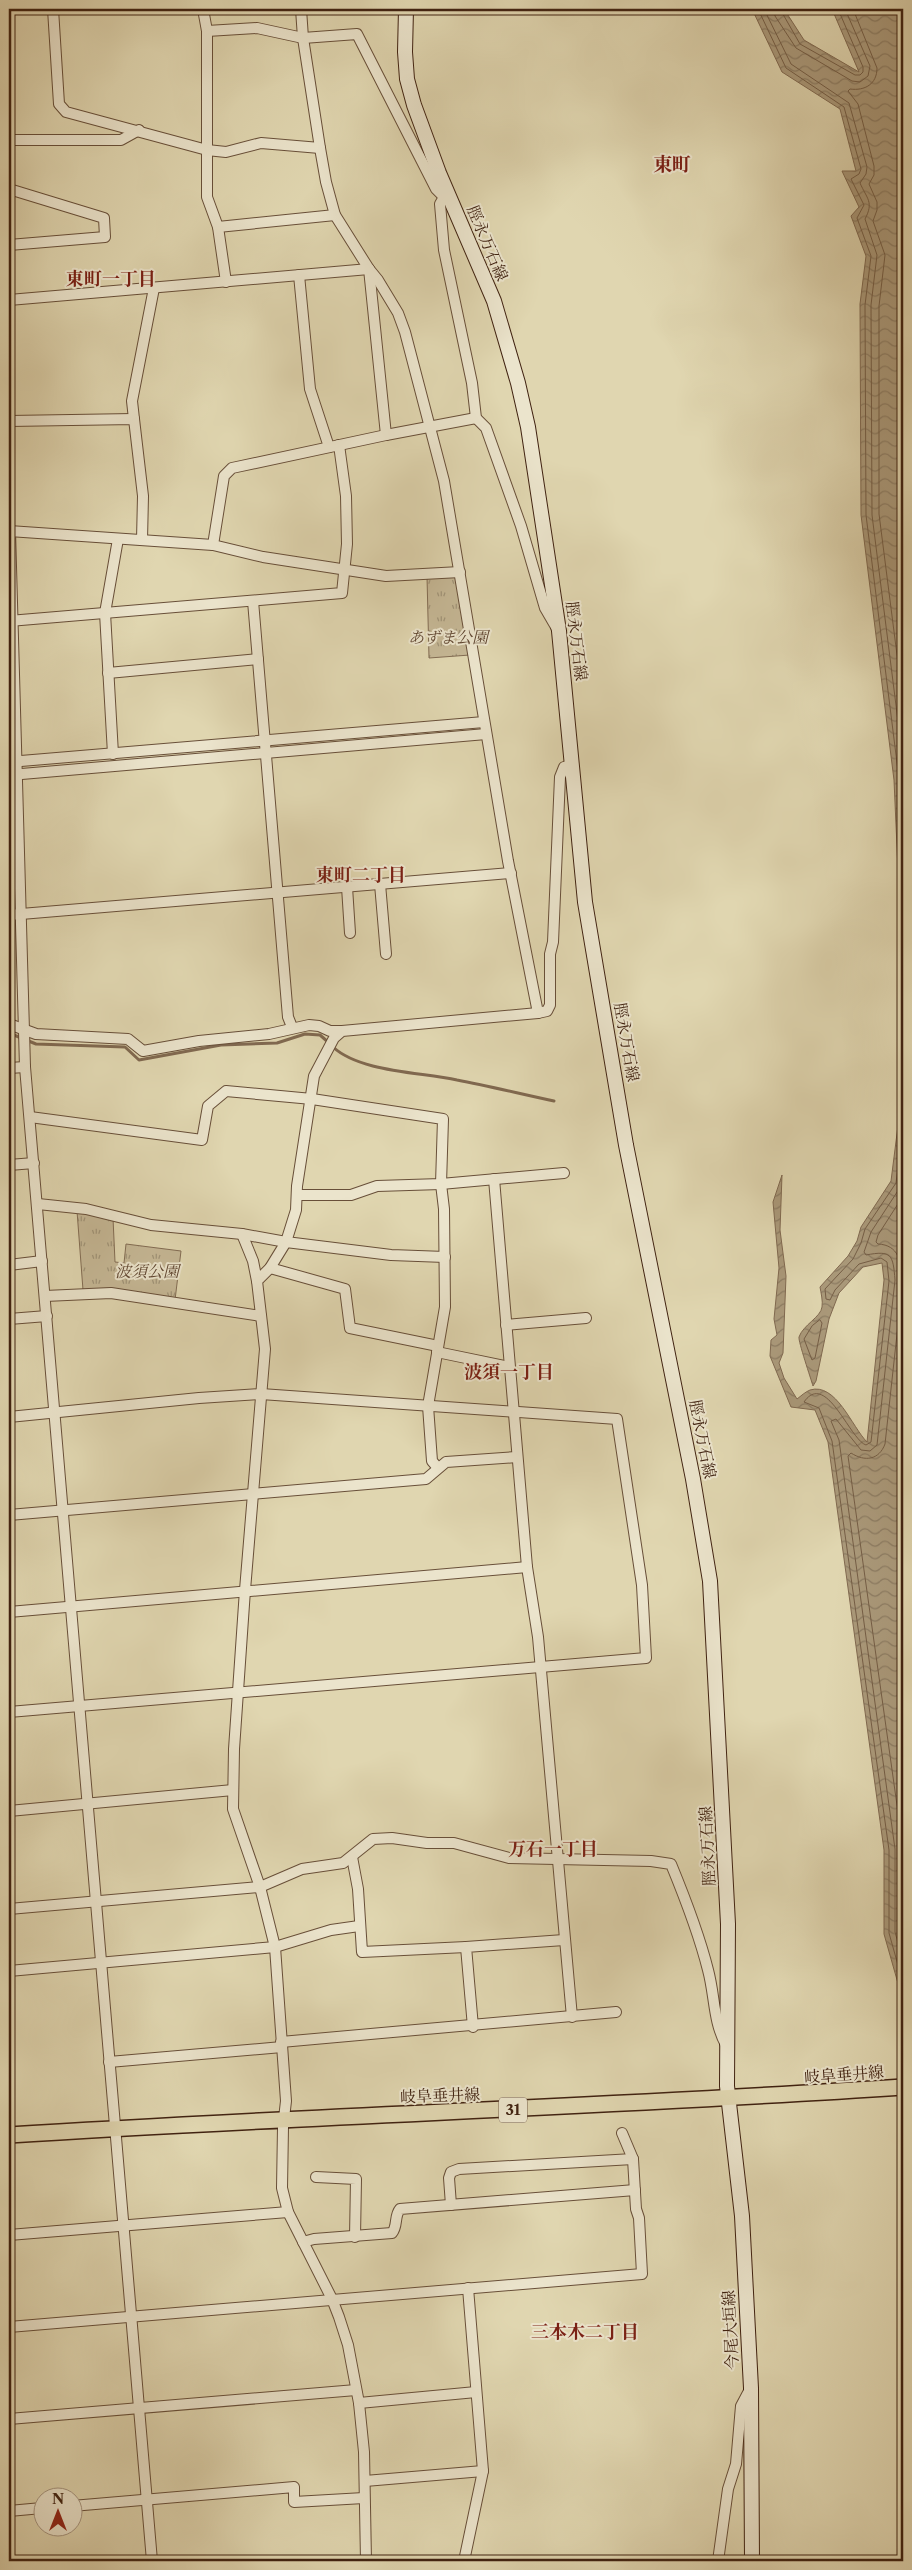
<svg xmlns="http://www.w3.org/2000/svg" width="912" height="2570" viewBox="0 0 912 2570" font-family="'Libre Caslon Text','Noto Serif JP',serif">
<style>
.park{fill:url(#park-tufts);stroke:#826c53}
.water{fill:url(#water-waves);stroke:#806950}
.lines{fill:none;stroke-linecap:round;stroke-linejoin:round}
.shore{stroke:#755e46;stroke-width:1}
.stream{stroke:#806950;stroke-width:3}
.minor-casing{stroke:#684f39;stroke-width:12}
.secondary-casing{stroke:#402211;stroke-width:16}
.primary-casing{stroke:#402211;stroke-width:18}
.minor{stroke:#ebe4cc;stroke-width:10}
.secondary{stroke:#ebe4cc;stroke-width:14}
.primary{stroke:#e0d6b0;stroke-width:15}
.labels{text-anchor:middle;stroke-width:4;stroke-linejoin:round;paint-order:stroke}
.shield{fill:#ebe4cc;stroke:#735c49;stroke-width:1}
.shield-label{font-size:15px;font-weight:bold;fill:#402211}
.street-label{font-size:16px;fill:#402211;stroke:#ebe4cc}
.park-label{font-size:16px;font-style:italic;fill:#614732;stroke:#ebe4cc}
.neighbourhood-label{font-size:18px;font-weight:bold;fill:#7a1f14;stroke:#ebe4cc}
.quarter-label{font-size:19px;font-weight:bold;fill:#7a1f14;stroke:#ebe4cc}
</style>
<defs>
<pattern id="park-tufts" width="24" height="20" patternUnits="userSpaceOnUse" patternTransform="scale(1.25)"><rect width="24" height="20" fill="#c5b795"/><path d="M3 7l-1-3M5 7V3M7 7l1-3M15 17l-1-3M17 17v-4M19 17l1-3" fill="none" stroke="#a19478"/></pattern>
<pattern id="water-waves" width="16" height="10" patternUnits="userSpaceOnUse" patternTransform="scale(1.25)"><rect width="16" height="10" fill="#aa997a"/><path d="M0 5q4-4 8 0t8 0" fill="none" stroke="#8c7c63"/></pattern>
</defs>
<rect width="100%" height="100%" fill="#e0d6b0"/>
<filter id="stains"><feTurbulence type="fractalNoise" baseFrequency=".004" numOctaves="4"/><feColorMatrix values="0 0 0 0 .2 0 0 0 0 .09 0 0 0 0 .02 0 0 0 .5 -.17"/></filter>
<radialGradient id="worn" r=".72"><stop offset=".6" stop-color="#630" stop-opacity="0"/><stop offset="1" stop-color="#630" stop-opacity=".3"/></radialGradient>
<g class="park">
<polygon points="458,576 470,655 429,658 427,577"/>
<polygon points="77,1211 113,1218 115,1262 124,1263 126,1244 181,1251 175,1300 83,1290"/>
</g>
<g class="water">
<polygon points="752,9 784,9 804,40 859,72 832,9 903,9 903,982 894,780 861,515 860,304 866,256 851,216 859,207 842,171 856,171 840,109 782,72"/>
<path d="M 903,1086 L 903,2001 L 884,1934 L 884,1850 L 828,1442 L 815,1410 L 791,1407 L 770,1356 L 771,1340 L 777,1335 L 774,1319 L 779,1268 L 773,1202 L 782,1175 L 780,1230 L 786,1276 L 783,1353 L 779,1363 L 784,1378 L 797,1399 C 801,1396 805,1392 810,1390 C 836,1382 852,1427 867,1442 L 884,1280 L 882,1263 L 863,1267 L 839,1293 L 829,1319 L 816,1381 L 813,1386 C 811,1379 798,1341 799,1337 C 803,1325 821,1317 822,1307 C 823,1301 821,1293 820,1287 L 848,1256 L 857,1241 L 861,1227 L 891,1181 Z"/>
</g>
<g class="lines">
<g class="shore">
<polyline points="758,9 786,68 844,107 861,169 859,174 851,179 864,205 857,218 871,256 865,305 866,515 899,779 903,868"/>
<path d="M 764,9 L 791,64 L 849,103 L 867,167 L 866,174 L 860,183 C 867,199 874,202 865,219 L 877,255 L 871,305 L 872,515 L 903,761"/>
<polyline points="774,9 775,16 796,48 852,81 860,82 868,76 870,66 845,9"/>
<polyline points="780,9 800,44 855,75 860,75 863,72 863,67 838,9"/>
<path d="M 853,9 L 877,68 C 877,84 865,91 850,89 L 848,91 L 858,104 L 874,166 L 874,175 L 869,184 L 877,202 L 877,210 L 873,221 L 885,255 L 879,306 L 879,514 L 903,702"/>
<path d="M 903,1126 L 896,1183 L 865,1229 L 861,1243 L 853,1259 L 825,1289 L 826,1299 L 830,1300 L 835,1290 L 859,1264 L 881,1258 L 887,1262 L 889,1281 L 871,1442 L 866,1445 C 850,1440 826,1370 804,1402 L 819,1408 L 832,1441 L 889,1850 L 889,1933 L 903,1983"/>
<path d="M 903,1175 L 901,1186 L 871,1232 L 864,1252 L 866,1255 C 892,1250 893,1255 895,1280 L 877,1445 L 870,1451 L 861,1450 L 836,1419 L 831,1421 L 839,1440 L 895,1849 L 895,1932 L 903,1961"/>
<path d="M 903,1196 L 878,1235 L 876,1242 L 878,1244 C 899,1245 901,1262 903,1279 L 885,1444 C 879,1460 865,1462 851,1453 L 848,1456 L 903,1848 L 903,1933"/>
<polygon points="820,1320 822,1323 815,1358 812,1360 804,1339 812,1326"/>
</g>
<g class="stream">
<polyline points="9,1033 36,1044 125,1047 139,1060 221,1045 277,1043 305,1034 320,1035 328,1042"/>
<path d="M 333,1047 C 360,1072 420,1072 457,1080 C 489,1086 521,1094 554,1101"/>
</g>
<g class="minor-casing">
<g id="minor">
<polyline points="53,9 59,104 66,112 207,150 226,152 261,143 320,148"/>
<polyline points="203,9 207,31 207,197 218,227 226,282"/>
<polyline points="301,9 303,38 320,148 326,182 335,215 369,269 378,280 398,313 405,332 444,481 508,861 538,1013"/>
<polyline points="207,31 257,28 303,38 357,34 436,189 444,197"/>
<polyline points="9,140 121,140 139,130"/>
<polyline points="9,189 104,218 105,237 9,245"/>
<polyline points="449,196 444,197 440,204 444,250 472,383 476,418 486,428 521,526 545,608 556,627"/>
<polyline points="218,227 335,215"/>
<polyline points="369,269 386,435"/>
<polyline points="299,275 310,389 329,447"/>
<polyline points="9,300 369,269"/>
<polyline points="134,419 132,401 154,288"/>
<polyline points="9,421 134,419 143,496 142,540"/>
<polyline points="9,531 213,545 224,476 232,468 386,435 476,418"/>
<polyline points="10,531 25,1067 152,2561"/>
<polyline points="213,545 263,557 386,576 460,572"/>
<polyline points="253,601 288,1017 292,1027"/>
<polyline points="9,621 342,593 347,544 346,496 339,445"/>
<polyline points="108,673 258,659"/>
<polyline points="113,754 105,613 118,539"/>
<polyline points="9,762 484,722"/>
<polyline points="10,775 486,734"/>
<polyline points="380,884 386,954"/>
<polyline points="347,887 350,933"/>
<polyline points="9,915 511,873"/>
<polyline points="9,1024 36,1034 128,1039 143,1051 199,1041 269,1034 309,1025 319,1026 330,1031 342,1031"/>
<polyline points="9,1068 25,1067"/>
<polyline points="30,1117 202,1140 208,1106 226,1091 312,1099 443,1119 441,1184 444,1209 445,1307 428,1406 432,1461 438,1468"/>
<polyline points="9,1165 34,1163"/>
<polyline points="494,1179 527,1567 538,1637 572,2017"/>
<polyline points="298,1195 351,1195 377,1186 441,1184 564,1173"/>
<polyline points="38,1204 86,1209 151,1225 242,1234 286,1242 391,1255 445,1257"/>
<polyline points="242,1234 253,1261 257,1281"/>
<polyline points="9,1265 42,1261"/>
<polyline points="270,1268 345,1289 350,1328 438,1346"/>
<polyline points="45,1296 111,1293 261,1316"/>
<polyline points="9,1319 47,1316"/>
<polyline points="506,1325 586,1318"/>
<polyline points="437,1352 509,1367"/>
<polyline points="9,1417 199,1398 261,1394 617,1419 642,1585 646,1658 9,1712"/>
<polyline points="9,1515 426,1479 446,1462 517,1457"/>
<polyline points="9,1612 527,1567"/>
<polyline points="9,1811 233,1790"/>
<polyline points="352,1857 358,1889 362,1952 466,1947"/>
<path d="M 9,1909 L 260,1887 L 302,1869 L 343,1863 L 373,1839 L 392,1838 L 427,1843 L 454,1843 L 509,1858 L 651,1861 L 671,1864 C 685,1898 699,1934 708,1970 C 715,1996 713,2021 726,2045"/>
<polyline points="9,1971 275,1947 331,1930 359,1926"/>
<polyline points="473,2027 466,1947 564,1940"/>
<polyline points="281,2042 616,2012"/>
<polyline points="109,2062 282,2047"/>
<polyline points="316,2177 356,2179 355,2237"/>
<polyline points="451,2205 449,2178 451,2172 459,2169 633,2159"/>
<polyline points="9,2235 288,2212"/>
<path d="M 303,2242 L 314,2239 L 392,2233 C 398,2226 394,2216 400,2209 L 635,2190"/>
<polyline points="9,2327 642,2274 639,2218 636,2209 633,2159 622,2133"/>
<polyline points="359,2403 476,2392"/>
<polyline points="9,2419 356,2390"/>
<polyline points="365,2481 483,2471"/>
<polyline points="72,2506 294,2487 294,2502 364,2498"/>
<polyline points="9,2511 42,2508"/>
<polyline points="366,2561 364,2452 359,2403 348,2345 339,2317 332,2299 288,2212 282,2188 283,2127 286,2101 275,1947 260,1887 233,1809 234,1749 245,1590 265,1349 257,1281 270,1268 286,1242 296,1210 297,1186 314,1076 334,1038 342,1031 538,1013 547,1011 550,1005 550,954 553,942 560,777 564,767 573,765"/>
<polyline points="464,2561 483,2471 468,2288"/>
<polyline points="718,2561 728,2489 736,2464 741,2406 750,2389"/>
</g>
</g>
<g class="secondary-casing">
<polyline id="secondary" points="406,9 405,52 407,79 414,105 439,173 494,301 518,383 528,427 559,631 585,902 626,1145 693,1479 710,1581 728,1924 727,2086 742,2216 751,2388 752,2561"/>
</g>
<g class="primary-casing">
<path id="primary" d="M 9,2135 C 307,2116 605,2107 903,2087"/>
</g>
<use href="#minor" class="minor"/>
<use href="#secondary" class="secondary"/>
<use href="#primary" class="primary"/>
</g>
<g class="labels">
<rect class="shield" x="499" y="2097.5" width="28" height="25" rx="4"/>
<g class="shield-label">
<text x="513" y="2115">31</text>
</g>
<g class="street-label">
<text transform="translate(488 243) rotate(67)" y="6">脛永万石線</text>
<text transform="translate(577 641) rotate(83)" y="6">脛永万石線</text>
<text transform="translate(627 1042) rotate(80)" y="6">脛永万石線</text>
<text transform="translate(703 1439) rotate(79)" y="6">脛永万石線</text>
<text transform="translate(707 1846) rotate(-93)" y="6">脛永万石線</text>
<text transform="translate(844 2074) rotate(-4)" y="6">岐阜垂井線</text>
<text transform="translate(440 2095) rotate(-2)" y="6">岐阜垂井線</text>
<text transform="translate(730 2330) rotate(-93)" y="6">今尾大垣線</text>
</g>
<g class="park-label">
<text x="448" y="643">あずま公園</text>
<text x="147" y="1277">波須公園</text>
</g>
<g class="neighbourhood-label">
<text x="111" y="285">東町一丁目</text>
<text x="361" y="881">東町二丁目</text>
<text x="509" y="1378">波須一丁目</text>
<text x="553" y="1855">万石一丁目</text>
<text x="585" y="2338">三本木二丁目</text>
</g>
<g class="quarter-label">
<text x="672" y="171">東町</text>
</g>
</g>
<rect width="912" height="2570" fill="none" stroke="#e0d6b0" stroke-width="30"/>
<rect x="10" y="10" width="892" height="2550" fill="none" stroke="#402211" stroke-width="2.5"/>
<rect x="15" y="15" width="882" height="2540" fill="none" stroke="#402211"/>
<g transform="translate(58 2512)"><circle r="24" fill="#ebe4cc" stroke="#a79681"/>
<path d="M0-4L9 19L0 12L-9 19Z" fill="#8f2418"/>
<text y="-8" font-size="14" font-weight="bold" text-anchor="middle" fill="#402211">N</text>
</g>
<rect width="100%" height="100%" filter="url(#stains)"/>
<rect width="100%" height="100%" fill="url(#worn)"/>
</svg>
